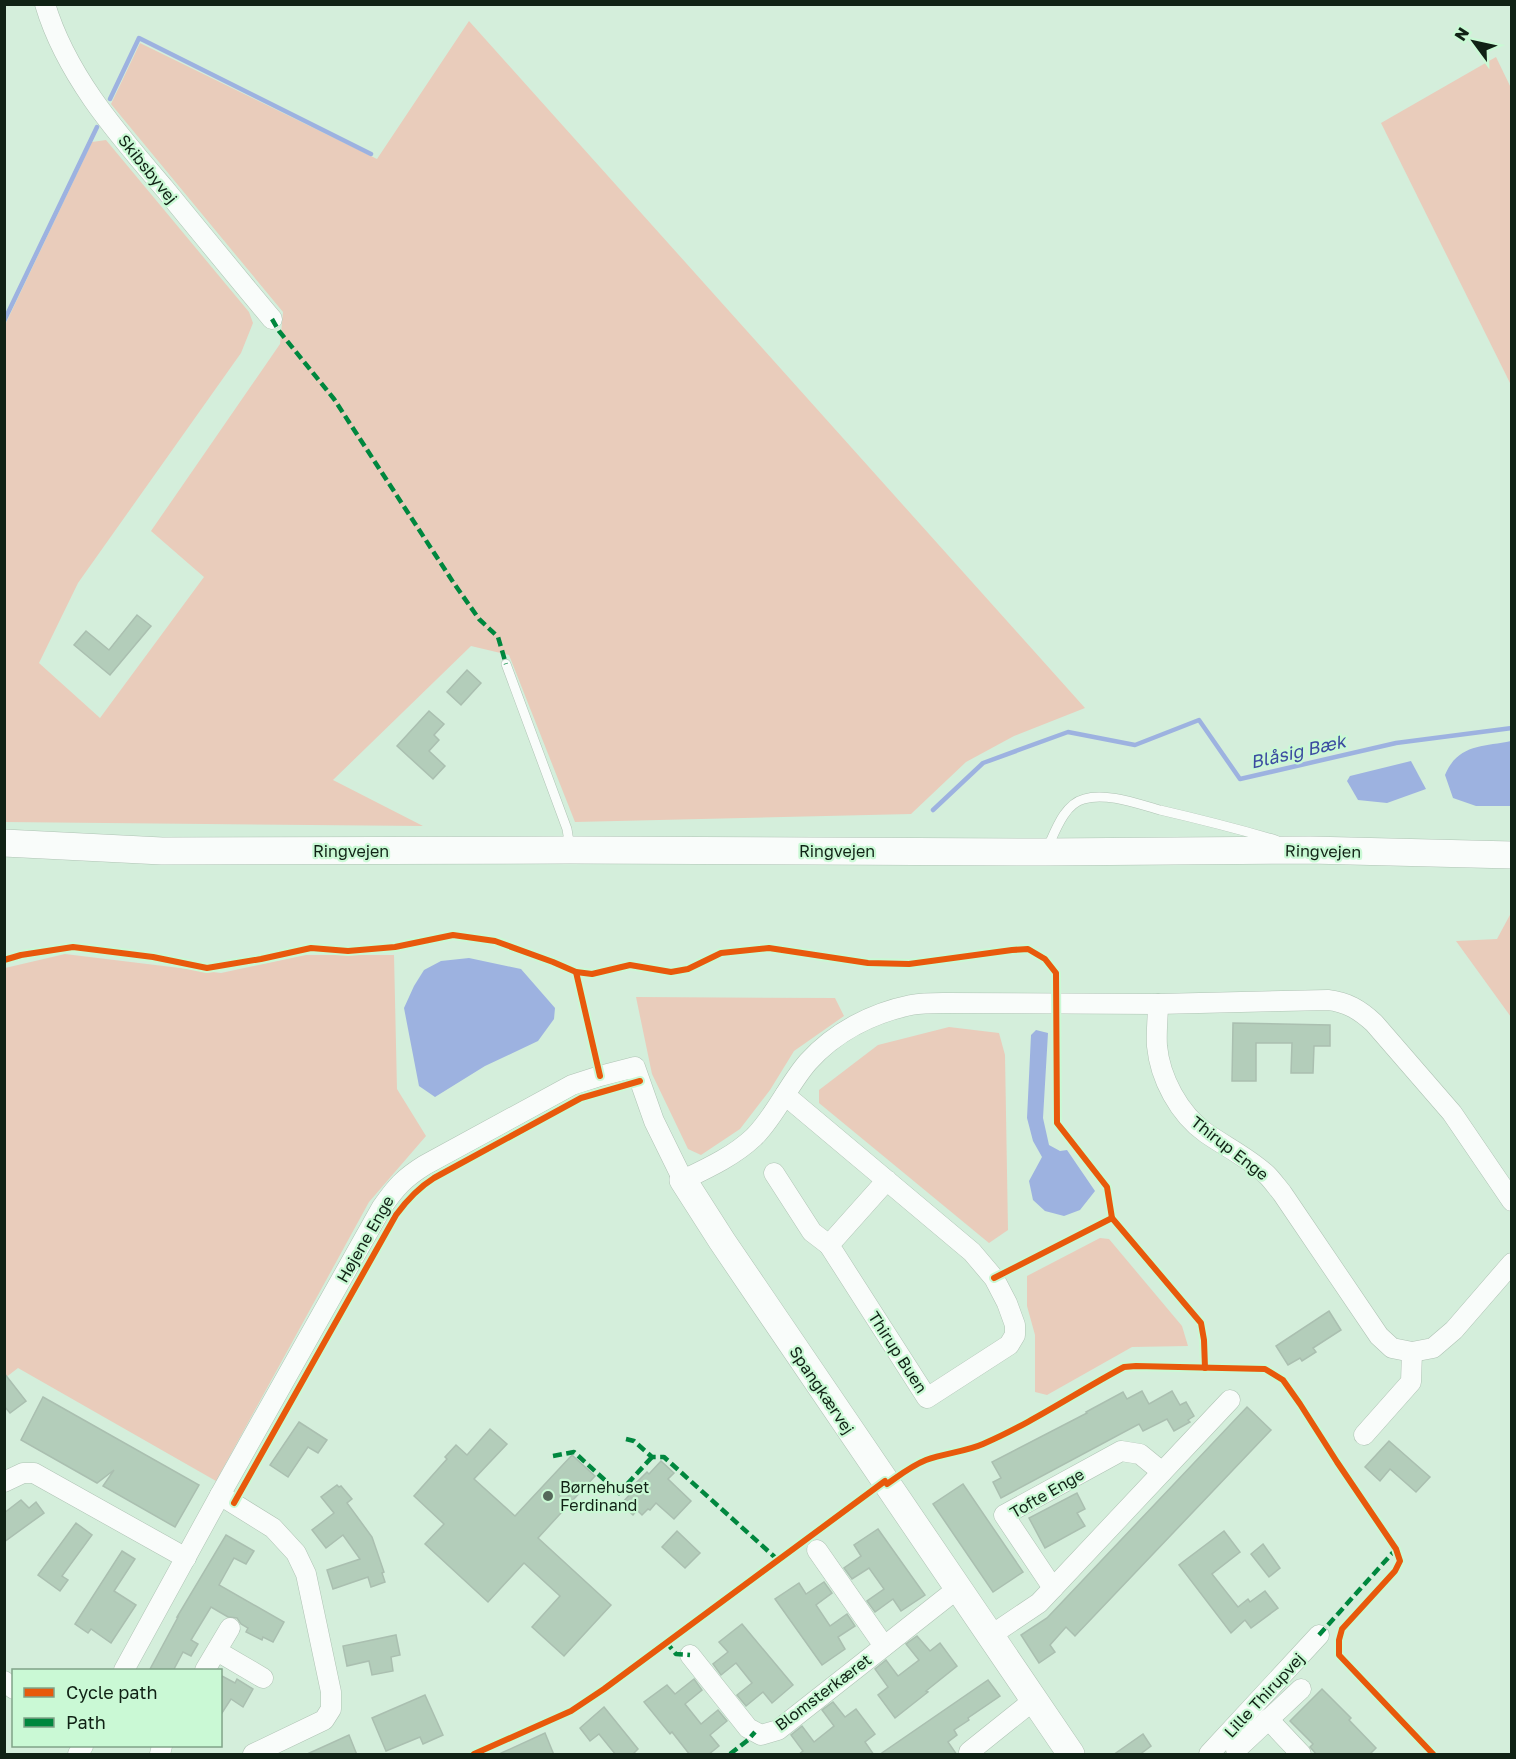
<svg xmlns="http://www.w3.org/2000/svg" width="1516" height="1759" viewBox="0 0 1516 1759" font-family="'Golos Text',sans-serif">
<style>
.green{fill:#e9ccbb}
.water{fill:#9db2e0}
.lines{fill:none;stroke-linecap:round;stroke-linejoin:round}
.stream{stroke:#9db2e0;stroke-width:4.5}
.building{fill:#b3cdba;stroke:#aabfb0;stroke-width:1.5}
.lane-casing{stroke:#afc3b4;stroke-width:10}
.street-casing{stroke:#afc3b4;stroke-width:21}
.secondary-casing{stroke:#afc3b4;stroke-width:28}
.lane{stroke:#f9fcfa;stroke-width:9}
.street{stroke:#f9fcfa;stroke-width:20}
.secondary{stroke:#f9fcfa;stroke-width:27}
.quiet{stroke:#00873e;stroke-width:4.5;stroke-dasharray:9 4.5;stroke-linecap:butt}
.cycleway-casing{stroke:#caf9d5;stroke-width:10}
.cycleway{stroke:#e8590c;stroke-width:6}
.poi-dot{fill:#55695a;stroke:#caf9d5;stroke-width:2}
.labels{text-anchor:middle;stroke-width:4.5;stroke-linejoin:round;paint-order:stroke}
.street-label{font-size:16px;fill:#102215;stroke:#caf9d5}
.poi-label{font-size:16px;fill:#102215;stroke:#caf9d5;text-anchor:start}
.water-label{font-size:18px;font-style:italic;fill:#3b4ba0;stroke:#caf9d5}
</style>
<rect width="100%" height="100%" fill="#d4eedb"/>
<g class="green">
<polygon points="469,21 1085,708 1014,736 966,762 911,814 575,822 509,655 471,646 333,780 423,826 5,822 5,325 92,142 106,140 249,312 253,323 241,353 78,583 39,663 100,718 204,577 151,531 280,344 283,312 111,104 140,43 377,159"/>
<polygon points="1496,57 1512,90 1511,385 1381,123"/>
<polygon points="1511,913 1512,913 1511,1017 1456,941 1497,939"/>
<polygon points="65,954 221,973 306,955 394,955 397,1089 426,1136 369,1202 216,1481 18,1368 5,1378 5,968"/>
<polygon points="636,997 835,998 844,1016 794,1051 770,1090 740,1129 701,1155 688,1149 652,1074"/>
<polygon points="949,1027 999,1033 1005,1055 1008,1230 989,1243 819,1103 819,1090 878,1045"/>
<polygon points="1100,1238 1109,1239 1182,1326 1188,1346 1132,1347 1047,1395 1035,1392 1035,1335 1027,1306 1027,1276"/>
</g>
<g class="water">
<path d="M 1511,741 L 1511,806 L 1476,806 L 1453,798 L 1445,775 C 1458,744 1482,747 1511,741 Z"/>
<polygon points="1411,761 1426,789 1387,803 1358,800 1347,781 1350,776"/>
<polygon points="469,958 521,969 555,1008 554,1019 538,1041 485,1066 435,1097 419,1086 404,1008 414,986 424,970 441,961"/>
<polygon points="1036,1030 1048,1033 1043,1118 1049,1145 1060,1151 1067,1150 1095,1191 1080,1210 1064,1216 1045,1211 1033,1200 1029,1181 1042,1157 1033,1141 1027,1118 1031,1035"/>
</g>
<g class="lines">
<g class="stream">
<polyline points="110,99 139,38 371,154"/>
<polyline points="4,321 97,127"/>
<polyline points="933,810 983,763 1068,732 1135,745 1199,720 1240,779 1396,743 1512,728"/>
</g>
</g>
<g class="building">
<polygon points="137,615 151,626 110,675 74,645 86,631 109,650"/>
<polygon points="467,670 481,683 461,705 447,692"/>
<polygon points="429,711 444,724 434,735 439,740 429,751 445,766 433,779 397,746"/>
<polygon points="1233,1023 1330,1025 1330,1046 1314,1046 1313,1073 1291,1073 1292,1043 1256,1043 1256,1081 1232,1081"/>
<polygon points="1329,1311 1341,1330 1313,1348 1316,1352 1302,1361 1300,1358 1288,1365 1276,1346"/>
<polygon points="4,1373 26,1401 10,1413 4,1406"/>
<polygon points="1142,1391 1149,1404 1172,1391 1180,1405 1186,1402 1194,1416 1188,1420 1190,1422 1174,1431 1167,1419 1143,1431 1139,1424 1001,1498 993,1482 1001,1478 992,1462 1087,1413 1086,1412 1123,1392 1127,1399"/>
<polygon points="43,1397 199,1485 175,1527 103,1486 114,1470 97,1483 21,1440"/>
<polygon points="1247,1407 1271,1430 1075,1636 1066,1627 1050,1645 1055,1652 1039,1663 1021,1635 1047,1618"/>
<polygon points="299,1422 327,1440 318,1453 308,1447 288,1477 270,1465"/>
<polygon points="490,1429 507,1444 474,1479 515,1516 572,1455 595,1476 538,1538 611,1605 564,1656 532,1627 560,1596 524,1563 488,1602 425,1544 444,1524 414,1496 447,1459 445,1457 456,1445 467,1455"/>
<polygon points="1389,1441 1430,1477 1416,1492 1390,1469 1380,1481 1365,1467"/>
<polygon points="661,1461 674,1473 668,1479 691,1501 674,1519 656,1503 650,1510 648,1509 642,1515 637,1510 633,1515 621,1504 637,1487 634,1485 647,1472 649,1474"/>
<polygon points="963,1484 1023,1572 993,1592 933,1504"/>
<polygon points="337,1485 339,1487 341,1486 352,1499 347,1503 372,1537 384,1572 382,1573 385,1582 371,1587 368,1577 333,1589 327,1570 360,1559 343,1535 326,1548 312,1530 334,1513 321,1497"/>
<polygon points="1077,1493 1085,1509 1077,1513 1085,1526 1045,1548 1029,1518"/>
<polygon points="21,1500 29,1508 36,1502 44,1513 4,1542 4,1513"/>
<polygon points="76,1523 92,1535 62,1576 68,1580 60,1591 38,1575"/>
<polygon points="878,1529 925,1595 901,1611 893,1599 875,1612 867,1601 884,1589 869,1568 852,1579 844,1568 861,1556 854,1545"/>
<polygon points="677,1531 700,1553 685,1568 662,1547"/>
<polygon points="1224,1531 1240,1552 1212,1574 1238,1607 1248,1599 1250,1602 1265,1591 1278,1608 1251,1628 1245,1620 1231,1633 1179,1565"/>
<polygon points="226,1535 254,1551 246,1564 234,1558 219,1585 284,1622 273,1642 263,1637 262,1640 246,1632 248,1628 241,1624 237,1618 228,1617 211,1607 191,1640 198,1644 191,1656 183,1652 173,1671 149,1671 178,1617 177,1617"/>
<polygon points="1263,1544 1280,1568 1269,1577 1251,1554"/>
<polygon points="122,1551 135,1559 114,1591 136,1605 111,1643 91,1629 88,1633 75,1624"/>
<polygon points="824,1582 832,1593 816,1605 830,1626 847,1614 855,1626 838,1637 845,1649 822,1665 775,1599 799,1583 806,1594"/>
<polygon points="742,1624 793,1685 772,1703 763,1692 746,1706 737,1695 752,1683 736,1663 721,1675 713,1664 728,1652 719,1642"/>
<polygon points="396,1635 400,1655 391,1657 393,1671 372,1675 369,1661 347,1666 343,1646"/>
<polygon points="917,1636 930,1651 940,1643 957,1666 926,1691 928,1692 895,1718 878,1695 888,1687 875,1669 886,1660 898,1676 919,1660 906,1644"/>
<polygon points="220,1675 235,1683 237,1679 253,1689 243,1707 231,1699 220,1716"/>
<polygon points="694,1679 702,1690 685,1704 701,1724 718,1710 727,1721 710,1735 719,1746 708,1755 690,1755 672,1732 670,1734 644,1702 667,1685 675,1694"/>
<polygon points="988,1680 1000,1696 968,1718 969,1720 954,1730 957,1735 948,1742 957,1755 879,1755"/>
<polygon points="1322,1689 1351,1718 1349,1720 1376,1748 1369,1755 1317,1755 1310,1747 1313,1744 1290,1721"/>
<polygon points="425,1695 443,1735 423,1744 420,1737 386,1751 372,1718"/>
<polygon points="833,1702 845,1717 856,1709 875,1734 865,1742 874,1755 798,1755 803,1751 791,1735 802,1726 814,1742 834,1726 822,1710"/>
<polygon points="604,1707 638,1749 632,1755 616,1755 599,1734 590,1741 580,1728"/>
<polygon points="545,1733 554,1755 497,1755"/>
<polygon points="1143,1734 1151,1746 1139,1755 1113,1755"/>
<polygon points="349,1735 357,1755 305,1755"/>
</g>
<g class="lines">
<g class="lane-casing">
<g id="lane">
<polyline points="506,664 567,829 570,848"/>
<path d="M 1047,849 C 1055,832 1064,804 1084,799 C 1106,792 1138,804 1160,810 C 1199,819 1238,829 1276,840"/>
</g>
</g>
<g class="street-casing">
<g id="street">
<path d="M 45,4 C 66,75 117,133 164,188 C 200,232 236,276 272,319"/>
<path d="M 1158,1004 C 1158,1017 1156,1032 1157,1046 C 1160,1078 1179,1114 1206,1133 C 1226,1147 1249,1158 1267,1175 C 1272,1180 1277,1187 1282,1193 L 1379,1336 L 1392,1348 L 1412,1352 L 1433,1348 L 1454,1330 L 1512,1263"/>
<polyline points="785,1095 972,1252 994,1278 1007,1303 1015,1325 1015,1335 1009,1345 927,1398 829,1245 887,1180"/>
<polyline points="774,1173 812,1232 829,1245"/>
<polyline points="1364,1435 1411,1382 1412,1352"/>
<polyline points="4,1482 23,1473 34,1473 186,1558"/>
<polyline points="220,1495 273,1528 296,1553 306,1574 331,1692 331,1709 324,1720 253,1754"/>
<polyline points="817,1550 884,1646"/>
<polyline points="1053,1588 1004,1515 1121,1451 1140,1454 1162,1472"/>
<polyline points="990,1636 1039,1603 1230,1400"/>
<polyline points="217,1651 263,1678"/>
<polyline points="690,1655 748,1728 761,1735 778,1730 957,1589"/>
<path d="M 124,1670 L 220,1495 L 382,1207 C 396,1187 404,1178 425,1165 L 572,1085 L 600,1076 L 635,1067 L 654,1121 L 683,1180 C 708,1168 734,1156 754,1137 C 776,1115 788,1085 808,1062 C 835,1032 872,1013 911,1005 C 922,1003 933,1003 943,1003 L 1158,1004 L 1328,1000 C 1347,1002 1360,1010 1374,1023 L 1452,1113 L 1512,1201"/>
<polyline points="205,1670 230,1628"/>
<polyline points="4,1681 14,1689"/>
<polyline points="1268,1719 1301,1754"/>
<polyline points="1236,1750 1301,1689"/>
<polyline points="969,1752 1034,1700"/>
<polyline points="78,1754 83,1746"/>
<polyline points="160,1754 162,1746"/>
<polyline points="1209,1754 1319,1635"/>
</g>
</g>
<g class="secondary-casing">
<g id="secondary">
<polyline points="4,843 162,851 570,850 1045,852 1310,850 1512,855"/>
<polyline points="683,1180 722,1241 1071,1754"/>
</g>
</g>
<use href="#lane" class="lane"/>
<use href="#street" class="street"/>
<use href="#secondary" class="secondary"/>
<g class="quiet">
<polyline points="272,319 279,331 334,399 453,582 479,619 498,637 506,664"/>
<polyline points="626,1439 634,1441 652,1457 664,1457 778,1560"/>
<polyline points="553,1456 574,1452 619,1493 652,1457"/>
<polyline points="1319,1635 1396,1549"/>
<polyline points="666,1642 676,1654 690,1655"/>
<polyline points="730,1754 748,1740 755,1732"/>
</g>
<g class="cycleway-casing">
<g id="cycleway">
<polyline points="4,960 21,955 73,947 153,957 207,968 261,959 311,948 348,951 395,947 453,935 495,941 553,962 576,972 592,974 630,965 671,972 688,969 721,953 769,948 868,963 909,964 1012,950 1028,949 1045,959 1056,973 1057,1123 1107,1187 1112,1218"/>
<polyline points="576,972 600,1076"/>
<polyline points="994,1278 1112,1218 1201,1323 1204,1340 1205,1368"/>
<path d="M 887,1484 C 900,1475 911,1466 926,1460 C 944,1453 965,1452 983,1444 C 1032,1423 1077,1392 1124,1367 L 1136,1366 L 1265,1369 L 1283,1380 L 1300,1404 L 1337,1462 L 1396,1549 L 1400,1561 L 1395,1571 L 1342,1629 L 1339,1640 L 1339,1655 L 1433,1754"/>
<path d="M 234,1503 L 396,1215 C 407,1200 418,1188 434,1178 L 581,1098 L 640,1081"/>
<polyline points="474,1754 571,1711 604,1689 885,1481"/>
</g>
</g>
<use href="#cycleway" class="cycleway"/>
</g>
<circle class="poi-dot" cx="548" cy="1496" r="6"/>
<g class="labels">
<g class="street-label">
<text transform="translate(148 169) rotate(51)" y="6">Skibsbyvej</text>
<text x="351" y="857">Ringvejen</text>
<text x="837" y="857">Ringvejen</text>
<text transform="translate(1323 851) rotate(1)" y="6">Ringvejen</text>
<text transform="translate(1230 1148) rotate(38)" y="6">Thirup Enge</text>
<text transform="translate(365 1239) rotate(-60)" y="6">Højene Enge</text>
<text transform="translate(898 1352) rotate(57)" y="6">Thirup Buen</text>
<text transform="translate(822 1390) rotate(56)" y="6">Spangkærvej</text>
<text transform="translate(1047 1493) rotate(-30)" y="6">Tofte Enge</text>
<text transform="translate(823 1692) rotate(-37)" y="6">Blomsterkæret</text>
<text transform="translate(1264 1695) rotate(-47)" y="6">Lille Thirupvej</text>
</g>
<g class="poi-label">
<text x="560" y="1493">Børnehuset<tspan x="560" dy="18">Ferdinand</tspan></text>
</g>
<g class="water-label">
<text transform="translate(1298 752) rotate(-13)" y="6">Blåsig Bæk</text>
</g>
</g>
<rect width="1516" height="1759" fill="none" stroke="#102215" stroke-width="12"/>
<rect x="12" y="1669" width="210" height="78" fill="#caf9d5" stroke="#80a388" stroke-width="1.5"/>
<rect x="24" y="1688" width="30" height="9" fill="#e8590c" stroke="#80a388" stroke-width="1.5"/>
<text x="66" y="1699" font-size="18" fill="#102215">Cycle path</text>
<rect x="24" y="1718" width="30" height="9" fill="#00873e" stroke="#80a388" stroke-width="1.5"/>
<text x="66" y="1729" font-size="18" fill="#102215">Path</text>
<g transform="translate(1474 42) rotate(303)" stroke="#caf9d5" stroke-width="4.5" paint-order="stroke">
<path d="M0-4.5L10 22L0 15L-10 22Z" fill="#102215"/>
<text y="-9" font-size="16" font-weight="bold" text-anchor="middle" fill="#102215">N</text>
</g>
</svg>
